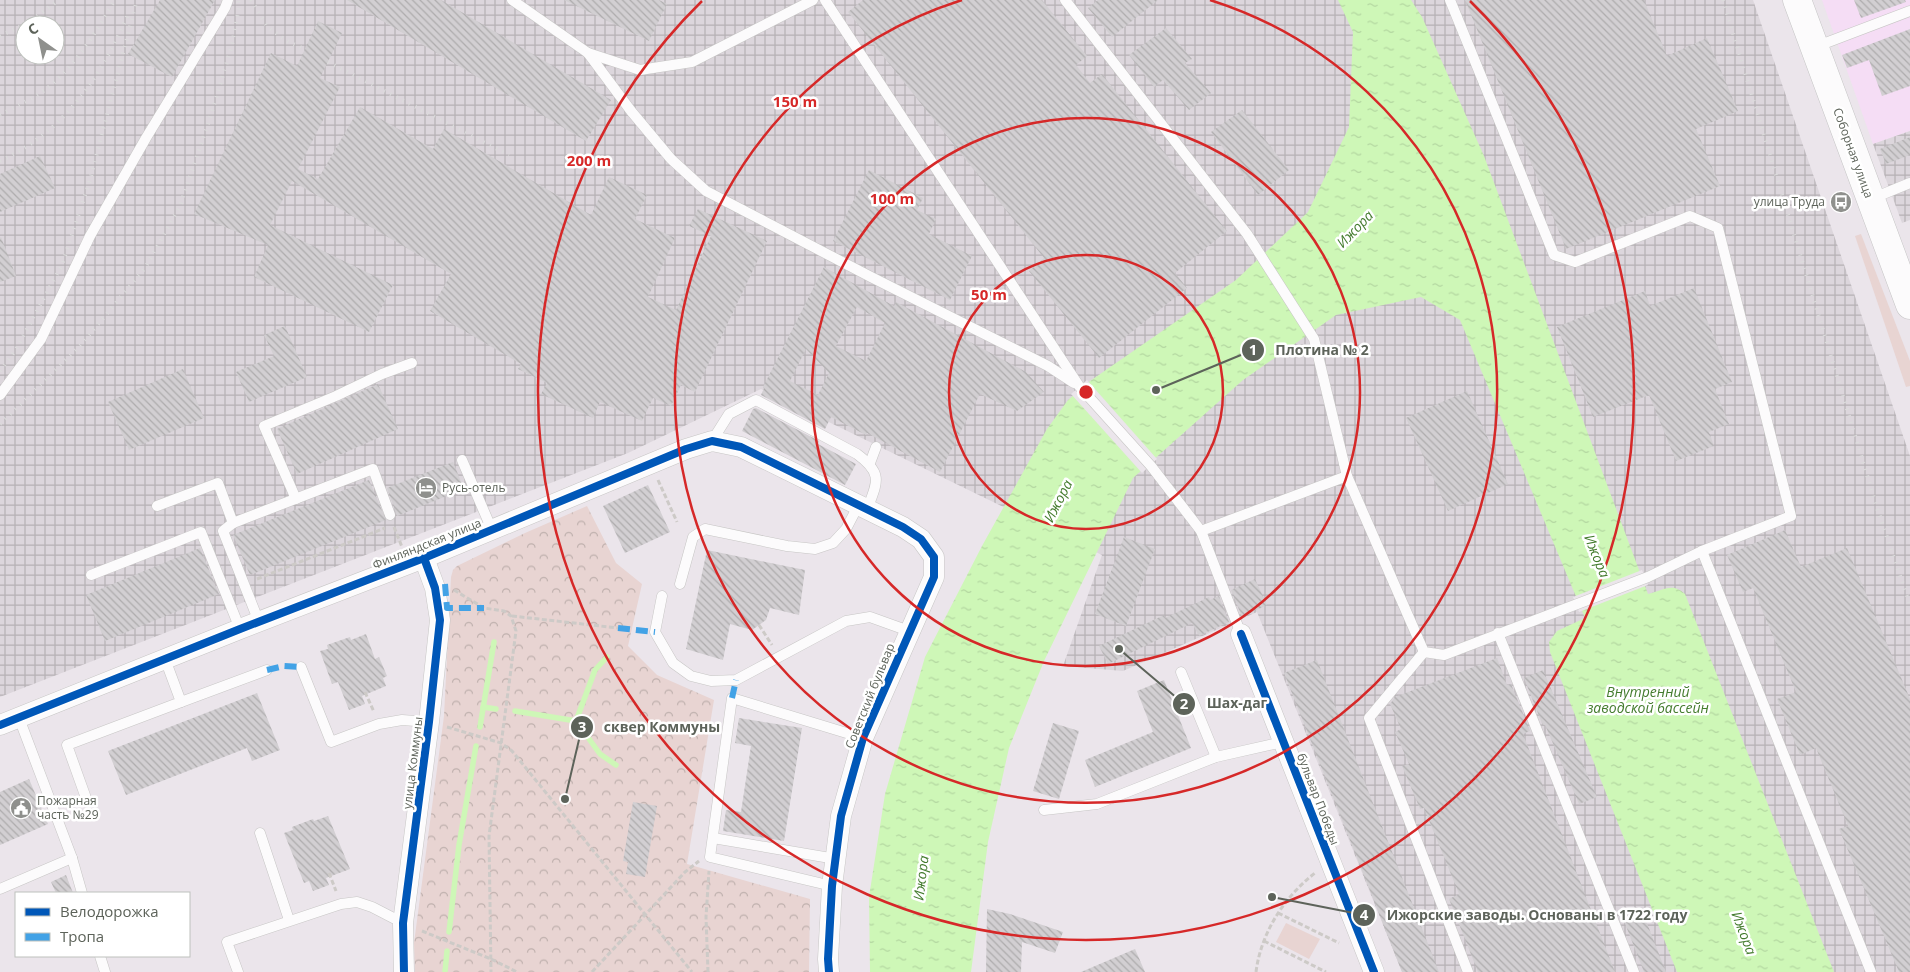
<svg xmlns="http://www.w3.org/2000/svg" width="1910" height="972" viewBox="0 0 1910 972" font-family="'Open Sans',sans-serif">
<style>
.commercial{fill:#f5ddf5}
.industrial{fill:url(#industrial-grid);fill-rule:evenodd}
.green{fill:#e8d4d2}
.forest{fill:url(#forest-crowns)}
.water{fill:url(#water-ripples)}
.pier{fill:#ebe5eb}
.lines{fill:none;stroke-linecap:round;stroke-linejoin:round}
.stream{stroke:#cef7b7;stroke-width:5.5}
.building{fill:url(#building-back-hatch);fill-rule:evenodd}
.service-casing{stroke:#c7c6c5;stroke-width:11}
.minor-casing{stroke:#c7c6c5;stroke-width:21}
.secondary-casing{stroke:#c5c5c5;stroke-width:29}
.path{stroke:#cdcac7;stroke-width:3;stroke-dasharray:5 2.5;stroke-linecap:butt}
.service{stroke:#fcfbfc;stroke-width:10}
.minor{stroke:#fcfbfc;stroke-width:20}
.secondary{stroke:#fcfbfc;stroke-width:28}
.rail{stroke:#dcdcdc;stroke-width:4;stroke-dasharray:1 6;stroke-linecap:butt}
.quiet{stroke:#42a2e6;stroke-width:6;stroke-dasharray:12 6;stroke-linecap:butt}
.cycleway-casing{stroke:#fff;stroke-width:11}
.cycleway{stroke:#0057b8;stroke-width:8}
.ring{fill:none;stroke:#d62828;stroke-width:2.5}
.labels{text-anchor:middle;stroke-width:5;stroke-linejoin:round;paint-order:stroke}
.street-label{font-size:12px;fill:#5d635a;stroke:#fff}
.poi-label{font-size:12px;fill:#5d635a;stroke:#fff;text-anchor:start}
.water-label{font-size:14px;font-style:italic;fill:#447c2e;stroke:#fff}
.centre{fill:#d62828;stroke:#fff;stroke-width:2.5}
.ring-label{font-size:15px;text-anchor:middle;font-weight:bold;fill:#d62828;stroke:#fff;stroke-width:5;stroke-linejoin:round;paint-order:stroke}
.leader{fill:none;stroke:#5d635a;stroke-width:2}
.callout-dot{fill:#5d635a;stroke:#fff;stroke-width:2}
.mark-label{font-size:15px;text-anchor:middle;font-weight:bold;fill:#fff}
.callout-label{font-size:14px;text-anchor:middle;font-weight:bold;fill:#5d635a;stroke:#fff;stroke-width:5;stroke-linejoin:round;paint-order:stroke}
</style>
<defs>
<pattern id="industrial-grid" width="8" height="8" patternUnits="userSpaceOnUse" patternTransform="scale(1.25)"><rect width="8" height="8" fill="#dcd6dc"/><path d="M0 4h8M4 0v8" fill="none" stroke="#b6b1b5"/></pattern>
<pattern id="forest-crowns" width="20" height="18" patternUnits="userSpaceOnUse" patternTransform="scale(1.25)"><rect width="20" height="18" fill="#e8d4d2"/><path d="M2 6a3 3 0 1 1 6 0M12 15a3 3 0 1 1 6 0" fill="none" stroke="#bfb0ad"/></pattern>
<pattern id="water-ripples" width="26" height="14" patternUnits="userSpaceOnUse" patternTransform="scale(1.25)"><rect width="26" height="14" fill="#cef7b7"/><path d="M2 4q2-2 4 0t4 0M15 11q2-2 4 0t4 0" fill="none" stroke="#b3d6a0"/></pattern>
<pattern id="building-back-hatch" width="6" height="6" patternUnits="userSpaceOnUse" patternTransform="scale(1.25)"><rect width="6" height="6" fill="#d2cfd2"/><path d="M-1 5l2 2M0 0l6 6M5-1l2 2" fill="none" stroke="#aeacad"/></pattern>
</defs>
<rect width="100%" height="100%" fill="#ebe5eb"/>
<polygon class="commercial" points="1822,0 1910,0 1910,131 1873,144"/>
<g class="industrial">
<path d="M 0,0 L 1753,0 L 1910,456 L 1910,972 L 1402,972 L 1257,612 L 1123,671 L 1063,666 L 1102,555 L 761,389 L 628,453 L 0,697 ZM 25,25 L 55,25 L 55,55 L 25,55 Z"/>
<polygon points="1910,131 1910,220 1902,223 1873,144"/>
</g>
<g class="green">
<polygon points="1861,234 1910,361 1910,386 1906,387 1855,236"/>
<polygon points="1286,923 1320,939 1309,959 1276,942"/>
</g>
<polygon class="forest" points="587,506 616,563 642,584 628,646 657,675 714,700 687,864 810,899 809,972 415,972 414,943 444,716 451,577 453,570 457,566 525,533"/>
<path class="water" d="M 1338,0 L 1411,0 L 1422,17 L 1484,156 L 1648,594 C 1664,590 1672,582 1685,594 L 1834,972 L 1677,972 L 1550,652 L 1549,642 L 1557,631 L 1585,618 L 1460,320 L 1421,297 L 1336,315 L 1243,380 L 1133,478 L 1044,661 L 1009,748 L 988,842 L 971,972 L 870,972 L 869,897 L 885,794 L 925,657 L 982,546 L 1047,429 L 1068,400 L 1090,381 L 1236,280 L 1308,212 L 1349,127 L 1353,32 Z"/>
<g class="pier">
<polygon points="1087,380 1157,459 1142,473 1071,394"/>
<polygon points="1642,570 1648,585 1579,612 1573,597"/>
</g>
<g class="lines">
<g class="stream">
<polyline points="483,707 496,709"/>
<polyline points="515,711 576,721 600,754 616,765"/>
<polyline points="576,721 595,670 607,657"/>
<polyline points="480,727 494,642"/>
<polyline points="449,932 459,845 476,746"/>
<polyline points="445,972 447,951"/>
</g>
</g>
<g class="building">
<polygon points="160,0 215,0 172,77 128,54"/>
<polygon points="347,0 441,0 611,100 586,141"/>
<polygon points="564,0 659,0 667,4 649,41"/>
<polygon points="863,0 1042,0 1087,56 1076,65 1090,83 1102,74 1227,231 1175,273 1187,288 1099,358 1029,271 1044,258 848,12"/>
<polygon points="1098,0 1158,0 1112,37 1088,8"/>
<polygon points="1465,0 1644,0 1667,56 1707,38 1738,111 1696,129 1720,186 1566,249"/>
<polygon points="1854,0 1905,0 1906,2 1861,18"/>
<polygon points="318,21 342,33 320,78 340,87 298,169 318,179 360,107 433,149 444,129 591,215 609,177 647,195 635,219 675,238 648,297 676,310 711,236 689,226 698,209 767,241 695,392 681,385 671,406 653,398 642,421 600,402 593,418 541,394 547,383 518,369 521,364 430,311 451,274 292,181 270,225 393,285 369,332 254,277 268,245 194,214 271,53 297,66"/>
<polygon points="1166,28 1192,59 1185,63 1211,93 1189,110 1163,80 1154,87 1129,55"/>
<polygon points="1910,29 1910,86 1882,96 1869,60 1847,68 1842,55"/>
<polygon points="1242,110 1289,170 1258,195 1211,132"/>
<polygon points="1910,137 1910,155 1886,164 1880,149"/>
<polygon points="40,156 55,188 0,212 0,174"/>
<polygon points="869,170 923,198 917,210 936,219 929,234 972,256 950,300 833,241"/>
<polygon points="1,237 16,276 0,282 0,238"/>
<path d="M 824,267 L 894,306 L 896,302 L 1026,372 L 1044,392 L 1017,411 L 980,394 L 940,472 L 867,433 L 866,435 L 831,417 L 825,429 L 761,395 L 764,388 L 763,387 ZM 857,307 L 885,323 L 866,361 L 836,346 ZM 806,349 L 829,373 L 818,395 L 790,381 Z"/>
<polygon points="1694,288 1732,382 1715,389 1729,424 1709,432 1714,446 1676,461 1649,395 1593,417 1557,327 1645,291 1650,306"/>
<polygon points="285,326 307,377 249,402 236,372 274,356 264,335"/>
<polygon points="183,369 204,418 129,450 108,402"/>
<polygon points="378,384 398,429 297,474 277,429"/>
<polygon points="1467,391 1508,484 1448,511 1406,418"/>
<polygon points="756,408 819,441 818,444 856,464 845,485 742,431 753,409"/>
<polygon points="453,462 464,489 397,516 387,488"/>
<polygon points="369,480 386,520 250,575 233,535"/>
<polygon points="648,485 670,532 625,553 603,506"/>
<polygon points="1785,530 1801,567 1847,548 1910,699 1910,972 1899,972 1839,829 1848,826 1816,748 1800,755 1777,699 1796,692 1753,588 1743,592 1727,555"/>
<polygon points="1124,537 1155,549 1126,626 1095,614"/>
<polygon points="200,548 219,594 105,641 86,595"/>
<polygon points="707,550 805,570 799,615 770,608 766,620 752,630 730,624 723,660 686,649"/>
<polygon points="1255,579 1267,605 1242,617 1231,590"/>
<polygon points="1219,596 1229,622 1199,636 1192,623 1108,664 1099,646 1164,615 1165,618 1209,597 1210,600"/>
<polygon points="366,634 375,659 379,657 387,676 383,678 386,686 362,696 365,704 349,710 338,682 332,684 320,651 328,649 327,645 350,637 351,640"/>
<polygon points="1497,658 1507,685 1511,684 1530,731 1523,734 1615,972 1478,972 1449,899 1459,894 1424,808 1420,809 1402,766 1409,764 1395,732 1401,729 1390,704 1395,697"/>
<polygon points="1317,660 1439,972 1402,972 1284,673"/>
<polygon points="1543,670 1597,797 1579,804 1545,725 1543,726 1524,678"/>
<polygon points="1164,680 1191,748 1095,787 1085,760 1153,732 1137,691"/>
<polygon points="257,693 280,750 252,761 247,748 126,795 108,751"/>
<polygon points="739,718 802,728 784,841 723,831 726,810 741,812 751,746 735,743"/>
<polygon points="1053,723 1079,731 1059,799 1033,791"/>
<polygon points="29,779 48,824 0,845 0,792"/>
<polygon points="633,802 657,806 645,877 626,874 628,862 623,861"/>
<polygon points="328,816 350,869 326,878 329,885 313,891 309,881 304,883 284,833 293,830 292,827 313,819 314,821"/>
<polygon points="66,875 73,893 56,893 51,882"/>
<polygon points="987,909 1010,914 1063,932 1055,953 1022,942 1021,972 986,972"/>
<polygon points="1643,913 1666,972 1644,972 1624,921"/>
<polygon points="1135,949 1145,972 1081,972"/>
</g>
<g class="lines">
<g class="service-casing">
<g id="service">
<polyline points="512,0 588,53 640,70 692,62 813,0"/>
<polyline points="825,0 1079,386 1151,466 1201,531"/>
<polyline points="1065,0 1247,234 1314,339 1347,476"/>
<polyline points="1815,47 1910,11"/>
<polyline points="588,53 631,111 671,159 706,191 871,277 1048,366 1074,383"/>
<polyline points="1871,199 1910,183"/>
<polyline points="0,395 41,339 90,236 146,138 225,8 228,0"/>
<path d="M 712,441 L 729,414 L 756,400 L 857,454 C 884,474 877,482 867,510"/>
<polyline points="462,460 492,530"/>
<polyline points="870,463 876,447"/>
<polyline points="296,499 264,426 336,396 382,374 412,363"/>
<polyline points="157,506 218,483 233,523 373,469 390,515"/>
<polyline points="233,523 223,531 259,622"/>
<polyline points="1702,551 1871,972"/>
<polyline points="91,575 201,532 240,629"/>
<polyline points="680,584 693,537 705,529 787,546 815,549 833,543 846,529 858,506"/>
<polyline points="662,596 655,632 673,663 691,676 711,681 736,680 846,621 870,617 909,631"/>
<polyline points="1498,633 1634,972"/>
<polyline points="1241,634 1201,531 1347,476 1424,652 1444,655 1648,577 1702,551 1791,516 1718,228 1690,216 1575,262 1554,255 1450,0"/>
<polyline points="1424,652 1369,718 1468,972"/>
<polyline points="301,667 331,742 379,724 402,720 429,722"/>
<polyline points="1181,672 1216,757"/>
<polyline points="181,702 267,670"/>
<polyline points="19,718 72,858 82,893"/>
<polyline points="86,798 67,745 181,702 165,659"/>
<polyline points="1044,810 1097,804 1216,757 1283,742"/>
<polyline points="260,833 289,920"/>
<polyline points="713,838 836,859"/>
<polyline points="832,886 710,857 732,698 863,738"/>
<polyline points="0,889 72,858"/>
<polyline points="100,956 105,972"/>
<polyline points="238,972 227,942 341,904 357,902 372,907 403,923"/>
</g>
</g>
<g class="minor-casing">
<g id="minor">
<polyline points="1241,634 1374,972"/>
<polyline points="0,725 240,629 424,558 686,449 712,441 741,447 903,527 921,539 934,557 934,577 863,738 841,816 832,886 828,959 829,972"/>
<polyline points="404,972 403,923 429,722 440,620 435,588 424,558"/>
</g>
</g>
<g class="secondary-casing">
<polyline id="secondary" points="1797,0 1910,305"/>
</g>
<g class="path">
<polyline points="658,480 677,522"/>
<polyline points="394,527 402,547"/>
<polyline points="257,579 385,528"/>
<polyline points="454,590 484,608 504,611 511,616 516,631 489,836 491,972"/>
<polyline points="512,616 618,628"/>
<polyline points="759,625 772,645"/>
<polyline points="365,692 374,712"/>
<polyline points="447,727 501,743 512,751 692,972"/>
<polyline points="329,873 336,891"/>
<polyline points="1278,913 1339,943"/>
<polyline points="422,931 491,959 517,972"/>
<polyline points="1264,941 1326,972"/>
<polyline points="592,972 685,872 699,861"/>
<polyline points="708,972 706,917 709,871"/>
<path d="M 1256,972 C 1261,933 1284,897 1315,873"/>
</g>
<use href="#service" class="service"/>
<use href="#minor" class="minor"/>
<use href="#secondary" class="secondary"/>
<g class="rail">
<polyline points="251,0 267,26 285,40 304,49"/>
<polyline points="1723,0 1877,508 1910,605"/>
<polyline points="0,36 29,22 59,0"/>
<polyline points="328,62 509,155"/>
<path d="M 0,115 C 17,106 35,98 50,86 C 78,63 96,31 115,0"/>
<path d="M 0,161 C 63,133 102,76 128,14"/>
<polyline points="0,371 15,351 62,265 90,180 137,0"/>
<polyline points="0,424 79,347 145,268 180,206 211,115 232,45 239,7 238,0"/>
</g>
<g class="quiet">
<polyline points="445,584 447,608 484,608"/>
<polyline points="618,628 655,632"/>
<polyline points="267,670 284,666 301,667"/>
<polyline points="732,698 736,680"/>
</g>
<g class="cycleway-casing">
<g id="cycleway">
<polyline points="1241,634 1374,972"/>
<polyline points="0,725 240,629 424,558 686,449 712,441 741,447 903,527 921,539 934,557 934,577 863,738 841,816 832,886 828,959 829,972"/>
<polyline points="404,972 403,923 429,722 440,620 435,588 424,558"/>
</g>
</g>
<use href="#cycleway" class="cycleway"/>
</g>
<g class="ring">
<circle cx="1086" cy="392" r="137"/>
<circle cx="1086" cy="392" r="274"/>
<path d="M1210 0A411 411 0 1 1 962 0"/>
<path d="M1470 1A548 548 0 1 1 702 1"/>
</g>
<defs>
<g id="bus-disc" transform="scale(1.125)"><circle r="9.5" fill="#8f908d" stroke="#fff"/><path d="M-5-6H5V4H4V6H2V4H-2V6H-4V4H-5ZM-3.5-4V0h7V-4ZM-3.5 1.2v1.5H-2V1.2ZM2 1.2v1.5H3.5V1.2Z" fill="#fff"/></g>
<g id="hotel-disc" transform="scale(1.125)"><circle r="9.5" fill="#8f908d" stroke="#fff"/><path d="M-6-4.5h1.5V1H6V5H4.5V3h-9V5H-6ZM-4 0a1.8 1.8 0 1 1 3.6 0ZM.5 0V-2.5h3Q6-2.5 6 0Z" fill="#fff"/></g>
<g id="civic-disc" transform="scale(1.125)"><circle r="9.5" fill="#8f908d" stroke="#fff"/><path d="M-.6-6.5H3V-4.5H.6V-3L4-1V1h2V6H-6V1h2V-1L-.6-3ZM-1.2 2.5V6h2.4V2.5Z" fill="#fff"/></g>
</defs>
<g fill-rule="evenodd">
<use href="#bus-disc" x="1841" y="202"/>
<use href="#hotel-disc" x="426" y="488"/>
<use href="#civic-disc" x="21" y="808"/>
</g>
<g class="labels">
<g class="street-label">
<text transform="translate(1853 153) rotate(70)" y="4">Соборная улица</text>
<text transform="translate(427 544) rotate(-22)" y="4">Финляндская улица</text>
<text transform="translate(870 696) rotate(-68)" y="4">Советский бульвар</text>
<text transform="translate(413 763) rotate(-83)" y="4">улица Коммуны</text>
<text transform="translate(1318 799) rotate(69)" y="4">бульвар Победы</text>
</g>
<g class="poi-label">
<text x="1825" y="206" text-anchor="end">улица Труда</text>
<text x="442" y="492">Русь-отель</text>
<text x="37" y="805">Пожарная<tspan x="37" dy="14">часть №29</tspan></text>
</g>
<g class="water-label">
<text transform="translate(1355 229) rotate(-46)" y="5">Ижора</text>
<text transform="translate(1058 501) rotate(-63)" y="5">Ижора</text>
<text transform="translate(1597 556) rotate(68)" y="5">Ижора</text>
<text x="1648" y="697">Внутренний<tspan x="1648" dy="16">заводской бассейн</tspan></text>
<text transform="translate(921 878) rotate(-83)" y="5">Ижора</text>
<text transform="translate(1744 933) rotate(69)" y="5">Ижора</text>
</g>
</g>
<circle cx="1086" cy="392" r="8" class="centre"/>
<g class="ring-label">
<text x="795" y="107">150 m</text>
<text x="589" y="166">200 m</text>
<text x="892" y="204">100 m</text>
<text x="989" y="300">50 m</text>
</g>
<path class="leader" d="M1156 390L1253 350M1119 649L1184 704M565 799L582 727M1272 897L1364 915"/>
<g class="callout-dot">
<circle cx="1156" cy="390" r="5"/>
<circle cx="1119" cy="649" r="5"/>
<circle cx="565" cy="799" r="5"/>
<circle cx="1272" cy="897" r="5"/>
<circle cx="1253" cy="350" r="12"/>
<circle cx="1184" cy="704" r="12"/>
<circle cx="582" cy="727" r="12"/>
<circle cx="1364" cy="915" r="12"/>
</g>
<g class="mark-label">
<text x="1253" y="355">1</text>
<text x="1184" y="709">2</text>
<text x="582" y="732">3</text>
<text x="1364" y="920">4</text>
</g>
<g class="callout-label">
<text x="1322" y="355">Плотина № 2</text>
<text x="1237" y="708">Шах-даг</text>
<text x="662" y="732">сквер Коммуны</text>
<text x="1537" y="920">Ижорские заводы. Основаны в 1722 году</text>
</g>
<rect x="15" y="892" width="175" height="65" fill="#ffffff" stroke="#bec1bd"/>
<rect x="25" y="908" width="25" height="8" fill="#0057b8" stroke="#bec1bd"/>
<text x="60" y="917" font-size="15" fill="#5d635a">Велодорожка</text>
<rect x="25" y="933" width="25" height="8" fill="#42a2e6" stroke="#bec1bd"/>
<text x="60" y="942" font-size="15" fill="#5d635a">Тропа</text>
<g transform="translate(40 40) rotate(327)"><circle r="24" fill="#ffffff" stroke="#bec1bd"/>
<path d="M0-4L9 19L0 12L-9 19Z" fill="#8f908d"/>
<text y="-8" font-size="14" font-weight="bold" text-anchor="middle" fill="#5d635a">С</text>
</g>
</svg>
